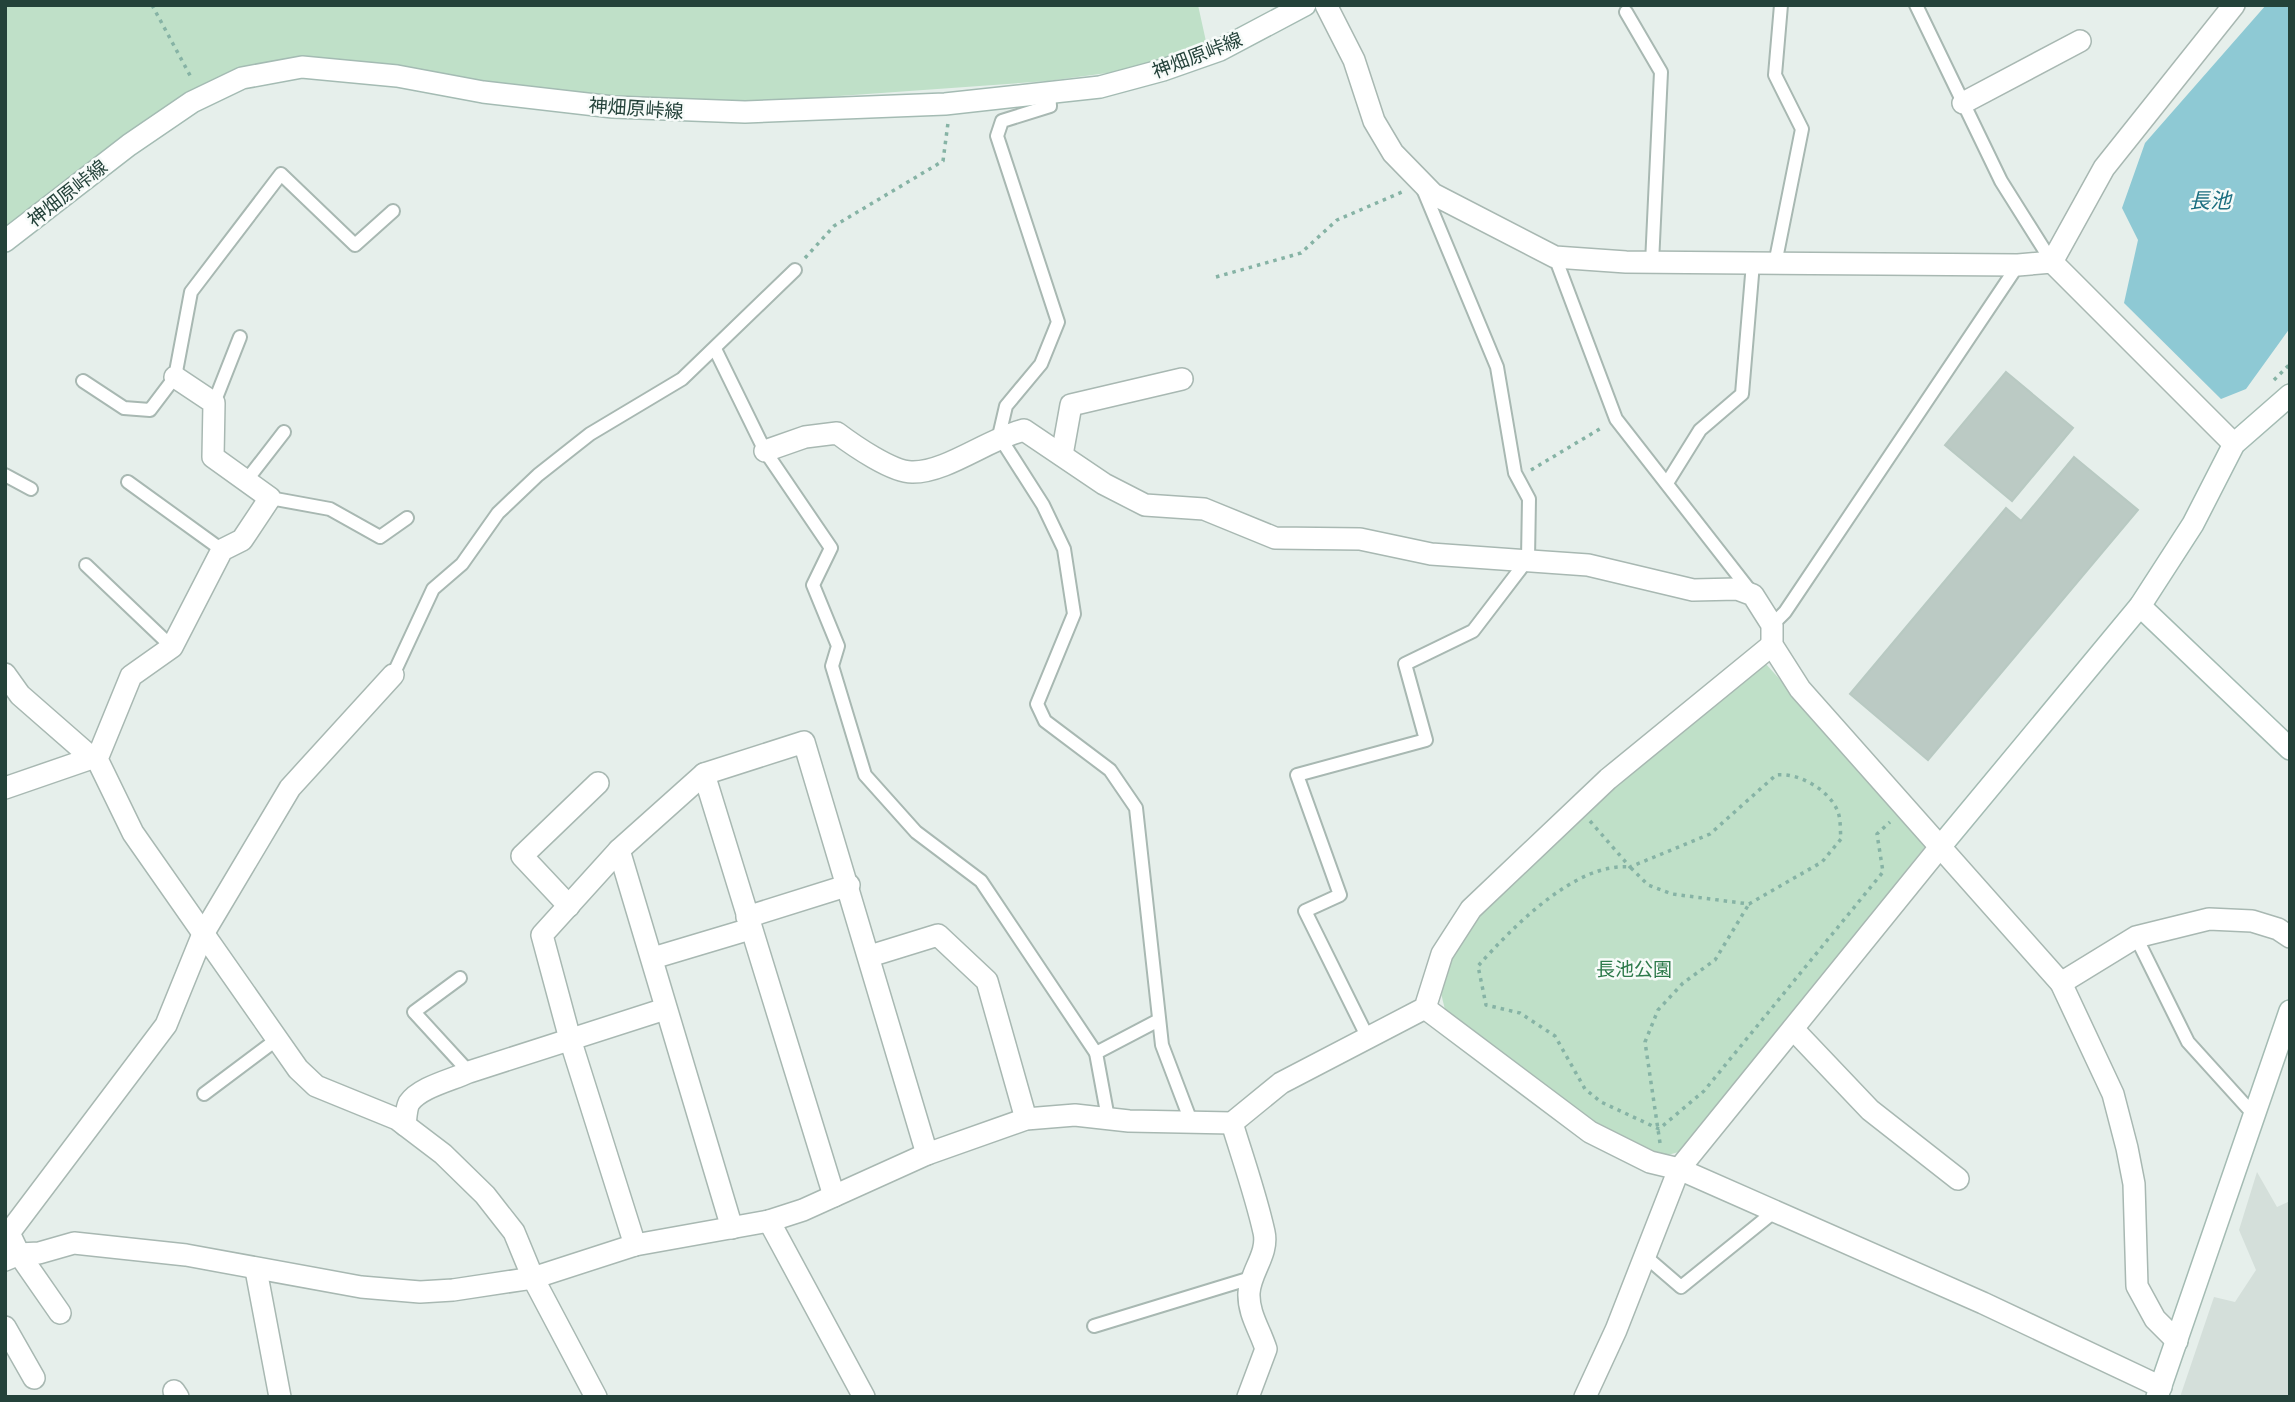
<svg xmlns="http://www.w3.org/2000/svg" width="2295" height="1402" viewBox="0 0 2295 1402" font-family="Ubuntu,'Noto Sans JP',sans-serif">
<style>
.built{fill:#d4dfda}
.green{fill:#bfe0c8}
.water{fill:#8ec9d4}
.building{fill:#bbcac4;stroke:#b8c9c2;stroke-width:2}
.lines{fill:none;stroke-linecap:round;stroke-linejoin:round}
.lane-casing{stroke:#a8b8b2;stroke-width:16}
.street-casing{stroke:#a8b8b2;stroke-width:24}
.secondary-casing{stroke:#a4bbb3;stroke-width:24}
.path{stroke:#86b3a5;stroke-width:3.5;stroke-dasharray:3.5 5;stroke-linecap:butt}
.lane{stroke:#fff;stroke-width:12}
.street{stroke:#fff;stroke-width:21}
.secondary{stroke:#fff;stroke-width:21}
.labels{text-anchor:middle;stroke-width:5;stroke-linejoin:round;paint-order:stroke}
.street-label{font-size:19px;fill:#24423a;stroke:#f7fbf9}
.park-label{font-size:19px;fill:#2d7a4b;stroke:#f7fbf9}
.water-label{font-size:21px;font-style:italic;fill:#1c6f80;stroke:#f7fbf9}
</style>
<rect width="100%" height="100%" fill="#e6efeb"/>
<polygon class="built" points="2257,1172 2277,1207 2290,1201 2290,1397 2180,1397 2214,1297 2235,1302 2256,1270 2239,1230"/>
<g class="green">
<polygon points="5,5 1198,5 1207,46 1159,66 1048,81 741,103 667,103 250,72 5,234"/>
<polygon points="1765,663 1928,843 1682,1151 1654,1159 1593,1128 1447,1018 1440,989 1448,958 1476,912 1573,819"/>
</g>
<polygon class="water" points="2266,5 2290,5 2290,328 2246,389 2221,399 2124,303 2138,240 2122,208 2145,143"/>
<g class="building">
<polygon points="2006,372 2073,428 2012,501 1945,445"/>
<polygon points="2074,457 2138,510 1928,760 1850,694 2006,508 2021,521"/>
</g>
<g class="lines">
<g class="lane-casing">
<g id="lane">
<polyline points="1916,5 2001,181 2052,262"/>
<polyline points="1626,12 1661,72 1652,263"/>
<polyline points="1049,92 1050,106 1002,121 997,136 1058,322 1041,364 1006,406 999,436 1043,505 1064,549 1074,614 1037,704 1045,721 1110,770 1136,808 1162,1045 1192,1124"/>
<polyline points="1555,257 1616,419 1751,592"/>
<polyline points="1775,264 1802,129 1775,75 1781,5"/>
<polyline points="715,349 765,451 831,548 813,585 838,646 832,666 865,775 916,832 981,881 1096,1053 1108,1118"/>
<polyline points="83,381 124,408 150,410 175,377 191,292 281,174 355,245 393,211"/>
<polyline points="214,403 240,337"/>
<polyline points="5,475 31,489"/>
<polyline points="246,481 284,432"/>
<polyline points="128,482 222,550"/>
<polyline points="1667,483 1700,430 1742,394 1753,263"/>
<polyline points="270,498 330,509 380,537 407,518"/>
<polyline points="86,565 172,647"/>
<polyline points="1772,625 1785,612 2018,265"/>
<polyline points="393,675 433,589 462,564 498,513 538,475 590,434 682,379 795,270"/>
<polyline points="2136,937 2188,1042 2255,1116"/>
<polyline points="460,978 414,1012 469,1072"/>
<polyline points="1367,1036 1305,911 1340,895 1297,775 1426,740 1405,664 1473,631 1528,559 1529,499 1515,473 1497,367 1423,189"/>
<polyline points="1096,1053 1159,1020"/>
<polyline points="204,1094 276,1040"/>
<polyline points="1645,1256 1681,1287 1775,1211"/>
<polyline points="1094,1326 1251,1278"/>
</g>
</g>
<g class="street-casing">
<g id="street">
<polyline points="1326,5 1354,60 1374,121 1393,153 1433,194 1555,257 1626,262 2018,265 2052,262 2234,444"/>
<polyline points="1963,103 2080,41"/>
<polyline points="2052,262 2104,168 2234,5"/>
<polyline points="175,377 214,403 213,457 270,498 242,540 222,550 172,647 131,676 97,759 133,833 298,1069 316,1086 397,1119 443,1154 485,1195 514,1232 533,1278 596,1397"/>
<path d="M 765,451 L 805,437 L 837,433 C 853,445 893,473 913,472 C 947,472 988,439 1024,430 L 1104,484 L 1145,505 L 1204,509 L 1275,538 L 1360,539 L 1431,554 L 1588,565 L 1693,590 L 1737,589 L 1753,595 L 1772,625 L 1772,645 L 1800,689 L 2061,983 L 2113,1094 L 2127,1148 L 2134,1184 L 2137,1286 L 2155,1319 L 2177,1341"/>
<polyline points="1062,455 1071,405 1182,379"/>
<polyline points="5,674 20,695 92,758 97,759"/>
<polyline points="704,774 834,1196"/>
<polyline points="5,788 92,758"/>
<polyline points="619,850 732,1228"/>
<polyline points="569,906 522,856 598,783"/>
<polyline points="747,917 849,885"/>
<polyline points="870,956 938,935 987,981 1026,1119"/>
<polyline points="653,958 750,929"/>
<polyline points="2061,983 2136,937 2209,919 2252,921 2278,929 2290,937"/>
<polyline points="1425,1008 1590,1132 1650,1162 1679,1169 1983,1303 2161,1387"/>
<polyline points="1793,1029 1870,1110 1958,1179"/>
<path d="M 1232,1123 C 1243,1159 1256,1196 1264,1232 C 1269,1254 1250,1272 1249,1293 C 1248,1313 1260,1330 1266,1349 L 1248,1397"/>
<path d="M 405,1125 C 406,1118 406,1109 409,1103 C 420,1087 452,1080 469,1072 L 665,1009"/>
<polyline points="769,1221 864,1397"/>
<polyline points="635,1245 570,1039 542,935 619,850 704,774 804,742 927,1154"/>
<polyline points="5,1260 19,1254 39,1253 74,1243 186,1255 361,1287 420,1292 453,1290 533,1278 635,1245 769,1221 803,1210 927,1154 1026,1119 1075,1115 1129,1121 1232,1123 1281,1083 1425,1008 1442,954 1471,909 1608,779 1772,645"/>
<polyline points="256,1270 280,1397"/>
<polyline points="60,1313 19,1254 9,1233 166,1025 203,934 290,788 393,675"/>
<polyline points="5,1327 34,1378"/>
<polyline points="174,1391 178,1397"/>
<polyline points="1585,1397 1616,1330 1679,1169 1940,847"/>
</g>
</g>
<g class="secondary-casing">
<g id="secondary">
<polyline points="5,241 129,145 192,102 242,78 302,67 397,76 483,92 613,107 745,112 945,104 1100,87 1163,70 1220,50 1305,5"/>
<polyline points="2140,606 2290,749"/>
<polyline points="1940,847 2140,606 2193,524 2234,444 2290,395"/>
<polyline points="2157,1397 2290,1011"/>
</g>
</g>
<g class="path">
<polyline points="152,5 192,79"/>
<polyline points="805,258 834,226 943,161 948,123"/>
<polyline points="1216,277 1301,253 1337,220 1402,192"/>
<polyline points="2274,380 2290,364"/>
<polyline points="1531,470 1603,427"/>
<path d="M 1590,821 L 1630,867 L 1710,834 L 1776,775 C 1798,772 1830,790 1838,812 C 1841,820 1840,831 1841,839 L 1822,862 L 1749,904 L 1672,894 L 1648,885 L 1630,867 C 1575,862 1512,928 1478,966 L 1486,1005 L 1520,1013 L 1555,1036 L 1585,1089 L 1601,1102 L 1659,1129 L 1704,1091 L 1883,872 L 1877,834 L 1890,822"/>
<polyline points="1660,1143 1645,1042 1658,1010 1683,983 1715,960 1749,904"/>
</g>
<use href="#lane" class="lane"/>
<use href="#street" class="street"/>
<use href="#secondary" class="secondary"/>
</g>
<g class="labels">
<g class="street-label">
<text transform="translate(1197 55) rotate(-21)" y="7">神畑原峠線</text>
<text transform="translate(636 108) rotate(4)" y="7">神畑原峠線</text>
<text transform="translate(67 193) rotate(-38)" y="7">神畑原峠線</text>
</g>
<g class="park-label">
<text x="1634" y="976">長池公園</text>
</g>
<g class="water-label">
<text x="2210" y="208">長池</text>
</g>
</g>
<rect width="2295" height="1402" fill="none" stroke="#24423a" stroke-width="14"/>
</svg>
